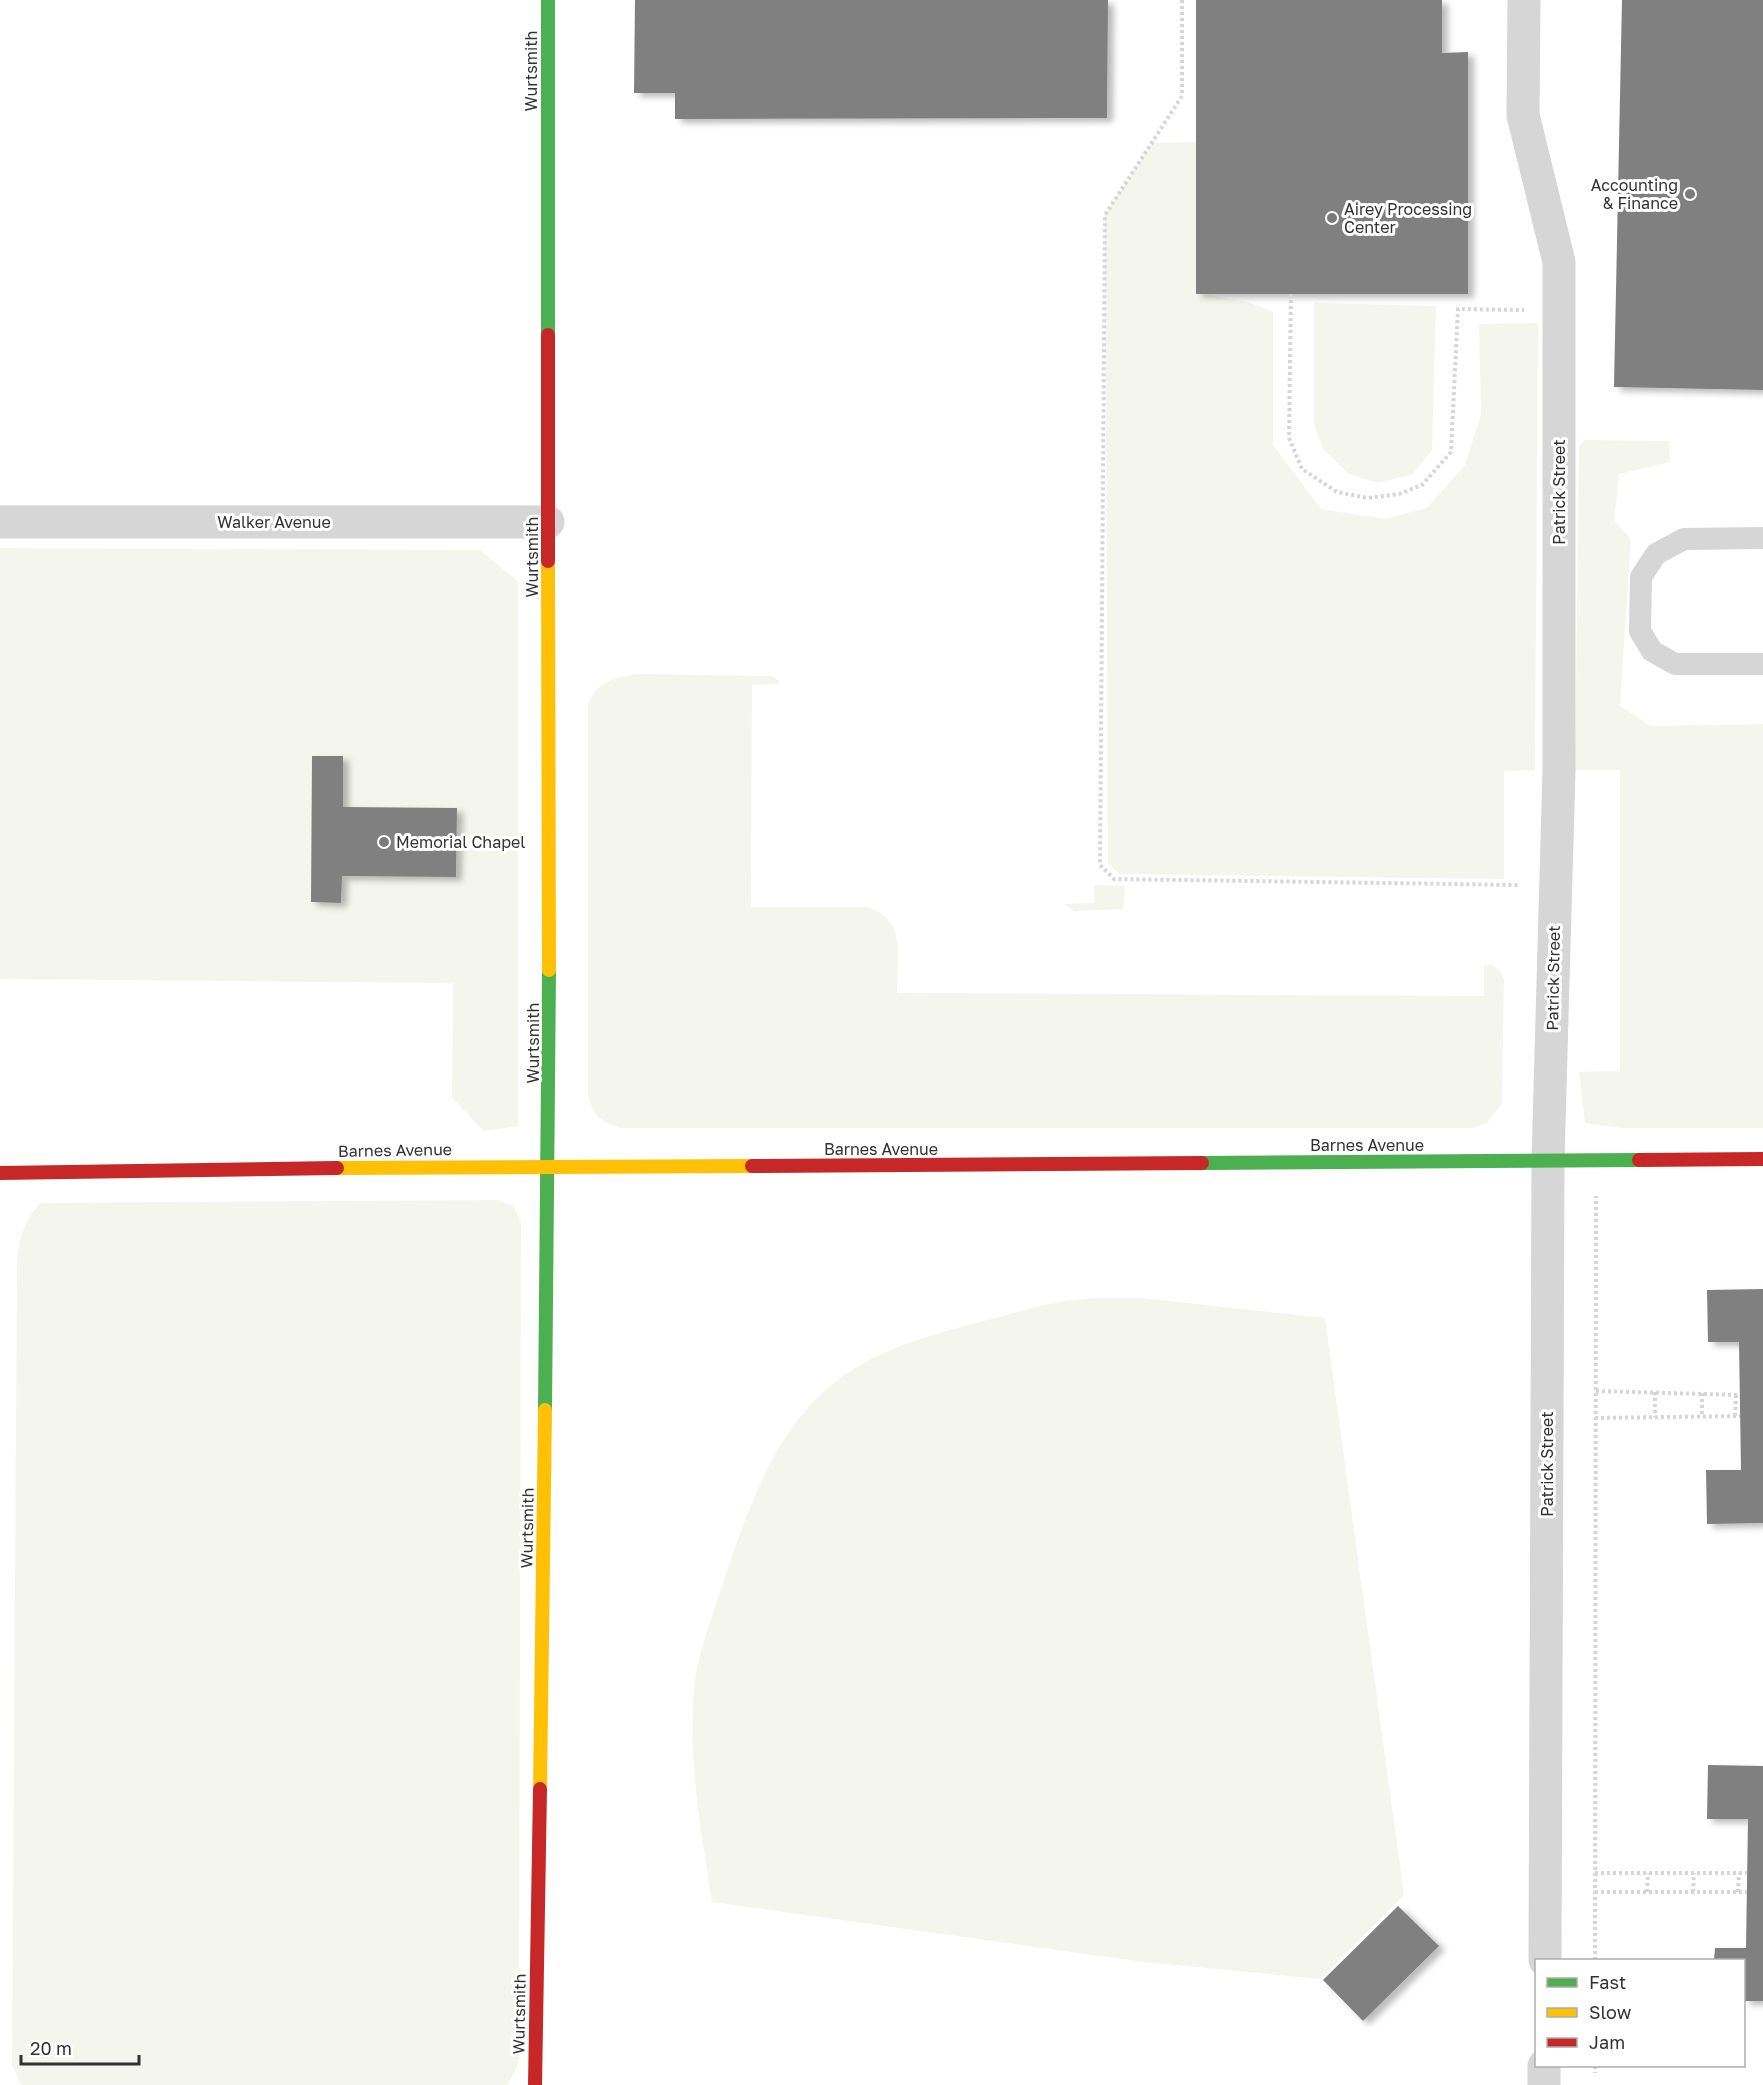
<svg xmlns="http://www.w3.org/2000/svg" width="1763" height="2085" viewBox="0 0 1763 2085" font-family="'Golos Text',sans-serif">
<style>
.green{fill:#f4f6ee}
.building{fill:#808080;filter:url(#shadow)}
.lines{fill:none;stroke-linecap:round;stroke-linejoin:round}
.path{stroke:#d6d6d6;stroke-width:4;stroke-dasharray:3 3;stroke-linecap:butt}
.lane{stroke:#d6d6d6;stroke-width:22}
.street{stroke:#d6d6d6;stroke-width:33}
.fast{stroke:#4caf50;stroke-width:14}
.slow{stroke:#ffc107;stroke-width:14}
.jam{stroke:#c62828;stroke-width:14}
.poi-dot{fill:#7a7a7a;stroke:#fff;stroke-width:2}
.labels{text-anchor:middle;stroke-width:6;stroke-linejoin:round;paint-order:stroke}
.street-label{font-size:16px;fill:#323232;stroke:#fff}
.poi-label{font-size:16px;fill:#323232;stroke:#fff;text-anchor:start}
</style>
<defs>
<filter id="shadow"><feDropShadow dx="6" dy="4" stdDeviation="3" flood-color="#0004"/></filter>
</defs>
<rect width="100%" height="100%" fill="#fff"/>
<g class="green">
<polygon points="1196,142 1196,293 1248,302 1273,312 1273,445 1321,509 1384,519 1427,508 1465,465 1481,414 1479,324 1538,323 1535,770 1504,771 1504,879 1119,874 1108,863 1105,215 1152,143"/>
<polygon points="1314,303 1436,306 1432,450 1413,474 1378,483 1349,474 1323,449 1314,425"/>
<polygon points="1585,440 1669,441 1670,462 1619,474 1614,521 1631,539 1620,706 1651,726 1763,724 1763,1128 1621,1128 1585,1123 1579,1072 1620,1071 1620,770 1575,770 1579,446"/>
<polygon points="0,548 480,550 518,581 518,1126 484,1131 452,1098 453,983 0,979"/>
<path d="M 639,674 L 771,676 L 779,681 L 779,684 L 752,685 L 751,907 L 865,907 C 909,917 896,959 897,993 L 1484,996 L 1484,966 L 1491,964 L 1500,971 L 1504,979 L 1502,1103 L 1487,1123 L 1472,1128 L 620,1128 C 601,1122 591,1114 588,1093 L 588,705 C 596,681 616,677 639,674 Z"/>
<polygon points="1094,885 1125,886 1123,909 1074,911 1064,904 1094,903"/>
<path d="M 498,1200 L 513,1206 L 521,1222 L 519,2061 L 508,2085 L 21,2085 L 12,2065 L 17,1261 C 19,1239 24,1218 41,1203 Z"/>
<path d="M 1142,1298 L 1325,1318 L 1404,1895 L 1321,1979 L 1143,1962 L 712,1902 C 701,1831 688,1761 694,1690 C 696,1659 709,1627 718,1598 C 744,1520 771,1430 839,1379 C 885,1345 941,1332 995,1318 C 1021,1311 1048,1303 1074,1300 C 1097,1297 1120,1298 1142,1298 Z"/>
</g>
<g class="building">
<polygon points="635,0 1108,0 1107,118 675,119 675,93 634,93"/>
<polygon points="1196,0 1442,0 1442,53 1468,52 1468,294 1196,294"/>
<polygon points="1622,0 1763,0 1763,390 1614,387"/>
<polygon points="312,756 343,756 343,807 457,808 456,877 342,876 341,903 311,902"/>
<polygon points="1763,1289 1763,1523 1707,1524 1706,1470 1741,1470 1739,1342 1708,1342 1707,1290"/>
<polygon points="1708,1765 1763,1766 1763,2001 1744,2001 1744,1960 1714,1960 1715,1948 1746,1948 1748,1819 1707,1819"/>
<polygon points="1398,1906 1439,1946 1363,2021 1323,1980"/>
</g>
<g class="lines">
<g class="path">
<polyline points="1182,0 1182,96 1105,215 1100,865 1114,879 1519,885"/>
<polyline points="1291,294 1289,438 1302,469 1337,492 1368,498 1399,494 1422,485 1451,452 1458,309 1524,310"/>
<polyline points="1596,1391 1740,1395"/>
<polyline points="1655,1392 1655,1417"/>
<polyline points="1702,1393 1702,1416"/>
<polyline points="1735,1416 1736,1395"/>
<polyline points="1595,1418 1740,1416"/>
<polyline points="1595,1873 1747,1873"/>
<polyline points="1595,1892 1747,1892"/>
<polyline points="1647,1892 1648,1873"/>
<polyline points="1693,1892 1694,1873"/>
<polyline points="1738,1892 1739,1873"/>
<polyline points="1595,1960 1596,1196"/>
<polyline points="1595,2066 1595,2073"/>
</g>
<polyline class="lane" points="1763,538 1684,539 1656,554 1641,577 1640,631 1652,651 1675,664 1763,664"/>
<g class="street">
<polyline points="1524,0 1523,115 1559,262 1559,770 1548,1160 1545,1960"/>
<polyline points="0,522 548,522"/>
<polyline points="1544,2085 1544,2066"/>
</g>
<g class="fast">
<polyline points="548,0 548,335"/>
<polyline points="1202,1163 1639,1160"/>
<polyline points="545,1410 549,970"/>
</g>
<g class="slow">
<polyline points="548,561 549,970"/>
<polyline points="337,1168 752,1166"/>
<polyline points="540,1789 545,1410"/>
</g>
<g class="jam">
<polyline points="548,335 548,561"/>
<polyline points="1639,1160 1763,1159"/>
<polyline points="752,1166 1202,1163"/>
<polyline points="0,1173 337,1168"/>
<polyline points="535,2085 540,1789"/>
</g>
</g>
<g class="poi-dot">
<circle cx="1690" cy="194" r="6"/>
<circle cx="1332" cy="218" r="6"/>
<circle cx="384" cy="842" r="6"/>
</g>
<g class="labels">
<g class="street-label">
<text transform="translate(531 71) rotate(-90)" y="6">Wurtsmith</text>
<text transform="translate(1559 492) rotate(-90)" y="6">Patrick Street</text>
<text x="274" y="528">Walker Avenue</text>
<text transform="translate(532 557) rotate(-90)" y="6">Wurtsmith</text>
<text transform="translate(1553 978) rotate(-89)" y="6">Patrick Street</text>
<text transform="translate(533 1043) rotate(-90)" y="6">Wurtsmith</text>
<text x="1367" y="1151">Barnes Avenue</text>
<text x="881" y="1155">Barnes Avenue</text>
<text transform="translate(395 1150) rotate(-1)" y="6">Barnes Avenue</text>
<text transform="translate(1547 1464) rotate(-90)" y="6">Patrick Street</text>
<text transform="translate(527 1528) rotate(-89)" y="6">Wurtsmith</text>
<text transform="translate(519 2014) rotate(-89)" y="6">Wurtsmith</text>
</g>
<g class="poi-label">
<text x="1678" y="191" text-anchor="end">Accounting<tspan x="1678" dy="18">&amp; Finance</tspan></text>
<text x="1344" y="215">Airey Processing<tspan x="1344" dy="18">Center</tspan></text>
<text x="396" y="848">Memorial Chapel</text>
</g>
</g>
<rect x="1535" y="1959" width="210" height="108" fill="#ffffff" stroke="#adadad" stroke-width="1.5"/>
<rect x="1547" y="1978" width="30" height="9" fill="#4caf50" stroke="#adadad" stroke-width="1.5"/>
<text x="1589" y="1989" font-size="18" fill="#323232">Fast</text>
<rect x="1547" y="2008" width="30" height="9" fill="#ffc107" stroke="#adadad" stroke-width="1.5"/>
<text x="1589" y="2019" font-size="18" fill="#323232">Slow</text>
<rect x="1547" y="2038" width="30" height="9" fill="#c62828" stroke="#adadad" stroke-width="1.5"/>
<text x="1589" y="2049" font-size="18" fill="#323232">Jam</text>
<path d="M21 2055v9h118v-9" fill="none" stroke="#323232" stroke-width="3"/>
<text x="30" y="2055" font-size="18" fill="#323232" stroke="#ffffff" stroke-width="4.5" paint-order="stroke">20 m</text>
</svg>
